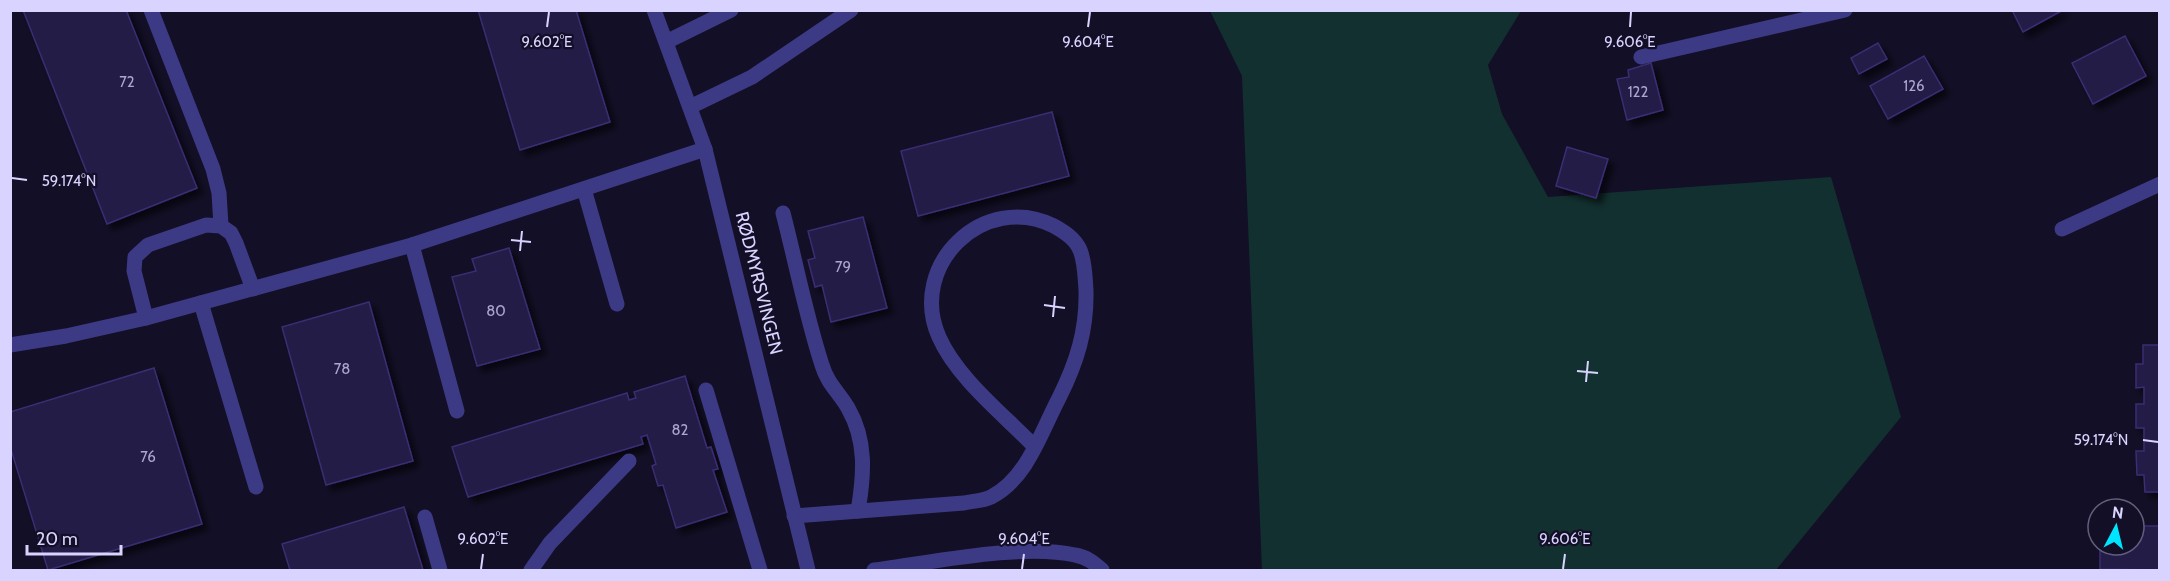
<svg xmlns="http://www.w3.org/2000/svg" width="2170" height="581" viewBox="0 0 2170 581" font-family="Cabin,sans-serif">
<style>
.green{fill:#12302f}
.building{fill:#241b47;stroke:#3b2d73;stroke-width:1.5;filter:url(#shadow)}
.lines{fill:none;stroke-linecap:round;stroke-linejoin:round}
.service{stroke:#3d3a85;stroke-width:15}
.minor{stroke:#3d3a85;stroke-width:15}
.ticks{fill:none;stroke:#d9d4ff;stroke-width:2}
.labels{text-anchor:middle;stroke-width:4.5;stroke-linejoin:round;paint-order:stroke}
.number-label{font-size:15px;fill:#aca6d1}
.street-label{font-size:18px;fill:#d9d4ff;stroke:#130f26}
.ticks-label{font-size:15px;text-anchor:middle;fill:#d9d4ff;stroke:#130f26;stroke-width:4.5;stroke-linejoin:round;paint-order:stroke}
</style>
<defs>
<filter id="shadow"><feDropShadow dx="5.5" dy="5.5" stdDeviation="3" flood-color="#0009"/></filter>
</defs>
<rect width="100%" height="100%" fill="#130f26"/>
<polygon class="green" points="1210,11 1521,11 1488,65 1502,114 1548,197 1831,177 1901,417 1776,570 1262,570 1242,76"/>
<g class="building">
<polygon points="23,10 126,10 197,188 107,224"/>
<polygon points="478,10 576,10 610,122 520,150"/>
<polygon points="2012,10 2063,10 2023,32"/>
<polygon points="2125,36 2146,76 2093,104 2072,63"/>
<polygon points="1878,43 1887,59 1859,74 1851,58"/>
<polygon points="1924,56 1943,89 1888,119 1870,86"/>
<polygon points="1651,63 1663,110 1627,120 1617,79 1629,77 1628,70"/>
<polygon points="1052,112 1069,176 918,216 901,151"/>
<polygon points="1567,147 1608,159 1596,198 1556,186"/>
<polygon points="863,217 887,308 831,322 822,285 815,287 808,260 815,258 808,231"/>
<polygon points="509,248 540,349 477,366 452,277 476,271 472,259"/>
<polygon points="369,302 413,461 326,485 282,327"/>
<polygon points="2143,345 2160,345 2160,492 2145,492 2144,475 2137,475 2136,451 2144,451 2144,428 2136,428 2136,404 2144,404 2144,387 2136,388 2136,364 2143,364"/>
<polygon points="154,368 202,524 48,570 10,446 10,412"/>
<polygon points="685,376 707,448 711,447 718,469 713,470 727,512 676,528 663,485 658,486 652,466 656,464 647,435 641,437 643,444 468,497 452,447 627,393 629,400 636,398 634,392"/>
<polygon points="404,507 423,570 290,570 282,544"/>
<polygon points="2134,526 2160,526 2160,570 2100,569 2100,545 2134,545"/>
</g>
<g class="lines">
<g class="service">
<polyline points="151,10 213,169 219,193 221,226"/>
<polyline points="668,41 731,10"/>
<polyline points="1641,57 1845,10"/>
<polyline points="692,106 752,77 851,10"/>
<polyline points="584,189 617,304"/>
<path d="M 783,213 C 796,263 806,316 822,365 C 828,385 839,392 848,408 C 867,441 864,475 858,511"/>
<polyline points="412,245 457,411"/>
<polyline points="201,303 256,487"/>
<polyline points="146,318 134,271 135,257 148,245 206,225 221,226 231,233 236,243 253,289"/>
<polyline points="10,345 66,336 146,318 412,245 705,149"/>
<polyline points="706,390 760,570"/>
<path d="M 794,516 L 964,503 C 973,501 983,501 991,497 C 1027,479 1041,432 1059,398 C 1077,362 1087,330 1086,290 C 1085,277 1085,262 1080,250 C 1075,238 1064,232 1054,226 C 984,191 907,265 939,337 C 957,378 1003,414 1034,446"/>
<polyline points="425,517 440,570"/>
<polyline points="531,570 550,543 629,461"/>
<path d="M 874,570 C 930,563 1021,543 1075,555 C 1087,557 1094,563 1102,570"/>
</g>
<g class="minor">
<polyline points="654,10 705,149 808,570"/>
<polyline points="2062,229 2160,184"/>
</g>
</g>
<path class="ticks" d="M 547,27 L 549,12M 1088,27 L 1090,12M 1630,27 L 1631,12M 12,178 L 27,180M 511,240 L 531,242M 520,251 L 522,231M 1044,305 L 1065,308M 1053,317 L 1055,296M 1577,371 L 1598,373M 1586,382 L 1588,361M 2143,440 L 2158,442M 481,569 L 483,554M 1022,569 L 1024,554M 1563,569 L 1565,554"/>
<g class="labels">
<g class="number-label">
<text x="127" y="87">72</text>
<text x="1914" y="91">126</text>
<text x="1638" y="97">122</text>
<text x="843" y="272">79</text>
<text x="496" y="316">80</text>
<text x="342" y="374">78</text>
<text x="680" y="435">82</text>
<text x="148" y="462">76</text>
</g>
<g class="street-label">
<text transform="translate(759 283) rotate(76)" y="6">RØDMYRSVINGEN</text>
</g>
</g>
<g class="ticks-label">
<text x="547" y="47">9.602°E</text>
<text x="1088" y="47">9.604°E</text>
<text x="1630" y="47">9.606°E</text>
<text x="69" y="186">59.174°N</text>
<text x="2101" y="445">59.174°N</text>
<text x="483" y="544">9.602°E</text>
<text x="1024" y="544">9.604°E</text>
<text x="1565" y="544">9.606°E</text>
</g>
<rect width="2170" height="581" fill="none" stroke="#d9d4ff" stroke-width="24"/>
<g transform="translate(2116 527) rotate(7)"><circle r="28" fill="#130f26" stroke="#625e7d" stroke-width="1.5"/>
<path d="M0-4.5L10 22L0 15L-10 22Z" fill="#00e5ff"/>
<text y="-9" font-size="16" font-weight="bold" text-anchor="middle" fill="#d9d4ff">N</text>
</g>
<path d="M27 545v9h94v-9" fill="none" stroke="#d9d4ff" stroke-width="3"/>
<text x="36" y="545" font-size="18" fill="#d9d4ff" stroke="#130f26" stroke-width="4.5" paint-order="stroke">20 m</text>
</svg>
